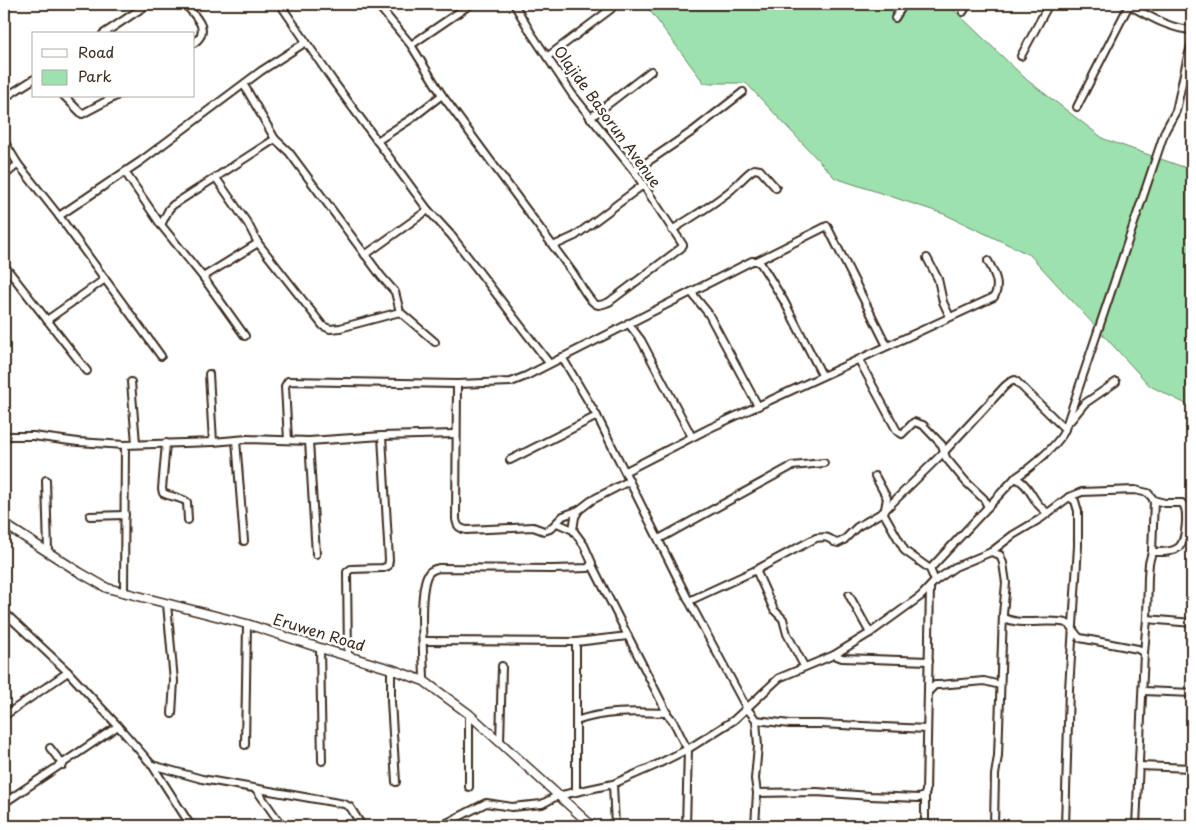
<svg xmlns="http://www.w3.org/2000/svg" width="1196" height="830" viewBox="0 0 1196 830" font-family="'Playpen Sans',sans-serif">
<style>
.green{fill:#9ce1ae;stroke:#6c8666}
.lines{fill:none;stroke-linecap:round;stroke-linejoin:round}
.minor-casing{stroke:#3b2a1e;stroke-width:10}
.tertiary-casing{stroke:#3b2a1e;stroke-width:11}
.minor{stroke:#fff;stroke-width:6}
.tertiary{stroke:#fff;stroke-width:8}
.labels{text-anchor:middle;stroke-width:5;stroke-linejoin:round;paint-order:stroke}
.street-label{font-size:15px;fill:#3b2a1e;stroke:#fff}
</style>
<rect width="100%" height="100%" fill="#fff"/>
<filter id="ink" filterUnits="userSpaceOnUse"><feTurbulence type="fractalNoise" baseFrequency=".02" numOctaves="2"/><feDisplacementMap in="SourceGraphic" scale="10" xChannelSelector="R" yChannelSelector="G"/><feConvolveMatrix kernelMatrix="1 2 1 2 8 2 1 2 1" color-interpolation-filters="sRGB"/></filter>
<g filter="url(#ink)">
<polygon class="green" points="645,4 950,4 955,11 1027,80 1104,139 1192,170 1192,407 1150,386 1030,255 944,214 835,178 746,83 704,83"/>
<g class="lines">
<g class="minor-casing">
<g id="minor">
<path d="M 185,4 C 195,16 212,30 194,43"/>
<polyline points="280,4 333,81 428,210 451,235 549,363"/>
<path d="M 377,4 L 411,45 L 442,95 L 573,273 C 578,280 590,304 598,305 C 602,305 606,303 609,302 L 681,248 L 683,245 L 634,171 L 572,94 L 531,33 L 514,4"/>
<path d="M 1127,4 C 1147,15 1169,29 1192,30"/>
<polyline points="963,12 968,4"/>
<polyline points="895,18 904,4"/>
<polyline points="103,34 148,4"/>
<polyline points="411,45 471,4"/>
<polyline points="1021,56 1049,4"/>
<polyline points="547,57 611,9"/>
<polyline points="244,85 275,139 289,152 381,276 395,292 400,312"/>
<polyline points="64,96 82,114 116,96"/>
<polyline points="4,98 34,79"/>
<polyline points="1077,107 1129,5"/>
<polyline points="590,118 651,71"/>
<polyline points="4,141 18,164 59,216 161,356"/>
<polyline points="377,141 411,119 442,95"/>
<polyline points="634,171 693,131 743,92"/>
<polyline points="125,172 161,225 203,277 245,336"/>
<polyline points="4,176 18,164"/>
<polyline points="216,178 248,224 258,243"/>
<polyline points="59,216 141,161 261,71 306,42"/>
<polyline points="161,225 169,209 173,205 275,139"/>
<path d="M 672,230 C 692,217 713,205 731,190 C 739,183 745,175 754,169 L 760,170 L 776,188"/>
<polyline points="553,246 575,236 643,185"/>
<polyline points="365,255 428,210"/>
<polyline points="927,258 938,279 943,302 950,317"/>
<polyline points="757,261 827,226 887,346"/>
<polyline points="4,265 87,371"/>
<polyline points="203,277 258,243 323,326 330,329 340,328 400,312 435,342"/>
<polyline points="691,292 708,313 758,406"/>
<polyline points="47,320 105,279"/>
<polyline points="628,323 641,340 692,437"/>
<polyline points="562,357 597,416 689,601 746,707 756,720 758,746 755,779 757,793 755,826"/>
<polyline points="859,360 897,431 902,434 914,422 923,425 942,445 946,458 966,482 984,499 988,507"/>
<polyline points="209,374 213,442"/>
<polyline points="131,382 136,443"/>
<path d="M 457,384 L 456,519 C 457,526 459,528 466,530 L 533,527 L 544,531 L 550,529 L 563,516 L 579,510 L 592,500 L 629,481"/>
<polyline points="1071,420 1084,404 1116,382"/>
<polyline points="1065,429 1165,131 1176,111 1187,60 1192,43"/>
<polyline points="4,436 33,436 78,442 125,445 213,442 247,439 309,441 382,436 455,434"/>
<polyline points="236,440 244,541"/>
<polyline points="288,440 285,386 288,381 457,384 511,382 526,376 752,261 757,261 761,264 784,301 822,375"/>
<polyline points="309,441 316,554"/>
<path d="M 166,443 L 162,489 L 163,493 C 171,497 180,497 187,502 L 188,520"/>
<polyline points="510,460 597,416"/>
<path d="M 626,471 L 710,428 L 994,297 C 1001,285 994,272 988,261"/>
<polyline points="875,476 887,498 885,509"/>
<polyline points="46,480 48,551"/>
<polyline points="883,512 905,551 930,569 935,581"/>
<polyline points="90,516 125,515"/>
<polyline points="573,530 575,517 579,510"/>
<polyline points="659,539 792,466 824,463"/>
<polyline points="991,552 1000,555 1003,563 1006,583 1003,614 998,756 995,775 994,826"/>
<path d="M 1152,552 C 1161,552 1172,553 1179,547 C 1186,541 1189,510 1182,503 L 1165,503 L 1153,500"/>
<path d="M 592,565 L 668,715 C 677,723 680,739 688,749 L 686,826"/>
<polyline points="930,569 1015,478"/>
<polyline points="756,570 774,610 783,619 787,634 804,666"/>
<polyline points="124,593 125,445"/>
<polyline points="849,595 870,633"/>
<path d="M 689,601 L 756,570 L 816,538 C 824,537 828,536 834,542 L 838,543 L 844,540 L 857,527 L 883,512 L 944,452 L 1005,386 L 1010,382 L 1015,380 L 1065,429 C 1060,444 1029,469 1015,478 C 1031,484 1033,505 1047,512"/>
<polyline points="167,604 174,681 172,714"/>
<polyline points="4,612 68,672 118,726 152,765 191,826"/>
<path d="M 1003,617 C 1018,627 1049,618 1066,623 C 1073,626 1074,634 1080,638 L 1138,649 L 1144,653"/>
<polyline points="1147,619 1192,623"/>
<polyline points="423,641 576,642 628,636"/>
<polyline points="576,642 576,791"/>
<polyline points="320,648 322,761"/>
<polyline points="834,655 842,658 929,661"/>
<polyline points="348,656 347,572 351,569 383,568 388,566 389,560 382,436"/>
<polyline points="391,669 391,701 396,782"/>
<path d="M 424,681 C 424,655 418,598 427,576 C 429,571 434,569 439,568 L 552,569 L 588,568 L 592,563 L 584,545 L 573,530 L 557,523"/>
<polyline points="929,691 935,685 939,685 984,681 1000,685"/>
<polyline points="1143,691 1192,693"/>
<polyline points="469,714 469,787"/>
<polyline points="4,716 68,672"/>
<polyline points="756,720 790,724 819,724 927,729"/>
<path d="M 576,721 C 606,710 637,712 667,713"/>
<polyline points="500,742 502,666"/>
<polyline points="245,745 247,624"/>
<polyline points="50,748 63,765"/>
<polyline points="152,765 202,779 344,804 350,807 362,826"/>
<polyline points="1139,766 1192,768"/>
<polyline points="613,784 615,826"/>
<polyline points="256,789 282,826"/>
<polyline points="757,793 817,792 870,796 919,798 924,796 926,792 930,587"/>
<polyline points="925,794 925,826"/>
<polyline points="4,803 118,726"/>
<polyline points="441,826 486,803 512,807 542,804 557,796 613,784 654,766 688,749 734,720 779,678 834,655 870,633 921,596 935,581 955,567 991,552 1013,535 1040,519 1069,497 1082,492 1135,490 1148,493 1154,500 1152,552 1149,563 1148,576 1147,619 1144,653 1136,826"/>
<polyline points="1065,826 1069,689 1078,546 1078,511 1075,501 1069,497"/>
</g>
</g>
<g class="tertiary-casing">
<polyline id="tertiary" points="4,524 79,572 107,588 247,624 320,648 391,669 424,681 469,714 592,826"/>
</g>
<use href="#minor" class="minor"/>
<use href="#tertiary" class="tertiary"/>
</g>
</g>
<g class="labels">
<g class="street-label">
<text transform="translate(607 117) rotate(54)" y="5">Olajide Basorun Avenue</text>
<text transform="translate(319 633) rotate(17)" y="5">Eruwen Road</text>
</g>
</g>
<rect width="1196" height="830" fill="none" stroke="#fff" stroke-width="20"/>
<rect x="10" y="10" width="1176" height="810" fill="none" stroke="#3b2a1e" stroke-width="2" filter="url(#ink)"/>
<rect x="32" y="32" width="162" height="65" fill="#ffffff" stroke="#b1aaa5"/>
<rect x="42" y="49" width="25" height="8" fill="#ffffff" stroke="#b1aaa5"/>
<text x="78" y="58" font-size="15" fill="#3b2a1e">Road</text>
<rect x="42" y="70" width="25" height="15" fill="#9ce1ae" stroke="#b1aaa5"/>
<text x="78" y="82" font-size="15" fill="#3b2a1e">Park</text>
</svg>
